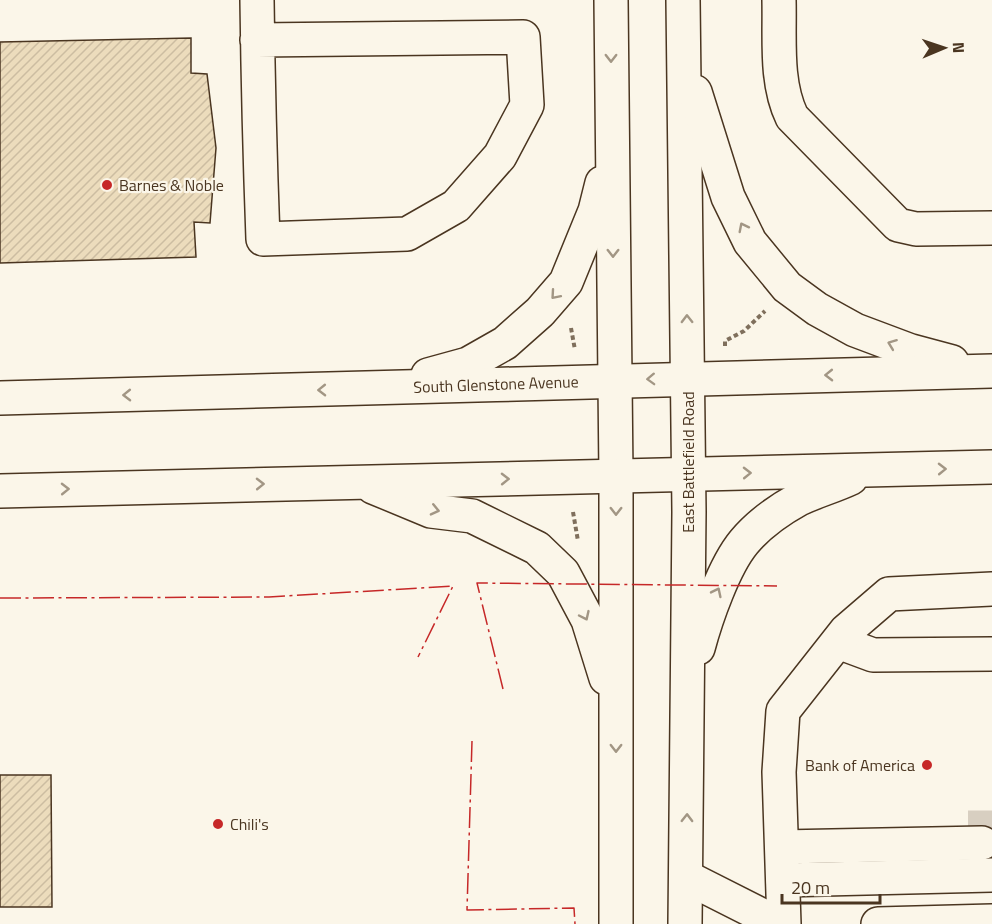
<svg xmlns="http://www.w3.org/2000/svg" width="992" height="924" viewBox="0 0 992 924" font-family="'Titillium Web',sans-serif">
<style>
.building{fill:url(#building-hatch);stroke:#4a3520;stroke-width:1.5}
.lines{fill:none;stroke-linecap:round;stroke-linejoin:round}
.minor-tunnel{stroke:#d8cfc1;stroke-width:33;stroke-dasharray:33 16;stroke-linecap:butt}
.minor-casing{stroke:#4a3520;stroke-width:36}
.major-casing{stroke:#4a3520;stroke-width:36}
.path{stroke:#7f6f5c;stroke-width:4;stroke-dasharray:4.5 3;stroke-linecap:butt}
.minor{stroke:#fbf6e9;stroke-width:33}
.major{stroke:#fbf6e9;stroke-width:33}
.power{stroke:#c62828;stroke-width:1.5;stroke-dasharray:21 4.5 3 4.5;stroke-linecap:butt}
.oneway{stroke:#a29684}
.poi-dot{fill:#c62828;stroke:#fbf6e9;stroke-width:2}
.labels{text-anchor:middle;stroke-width:4.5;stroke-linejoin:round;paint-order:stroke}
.poi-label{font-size:16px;fill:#4a3520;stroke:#fbf6e9;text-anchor:start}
.street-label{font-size:16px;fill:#4a3520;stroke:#fbf6e9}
</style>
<defs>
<pattern id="building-hatch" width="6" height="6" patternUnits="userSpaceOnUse" patternTransform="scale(1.5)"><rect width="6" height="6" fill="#ecdcbc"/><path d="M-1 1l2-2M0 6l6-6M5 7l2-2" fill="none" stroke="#ccbda1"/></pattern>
</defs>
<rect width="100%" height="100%" fill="#fbf6e9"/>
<g class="building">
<polygon points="191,38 191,73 207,74 216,148 210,223 194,222 196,257 0,263 0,42"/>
<polygon points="0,775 51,775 52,907 0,907"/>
</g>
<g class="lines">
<g class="minor-tunnel">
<polyline points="968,827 992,827"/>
<polyline points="990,858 992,858"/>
</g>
<g class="minor-casing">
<g id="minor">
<path d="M 257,0 C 258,80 260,159 263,239 L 407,234 L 456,206 L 500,156 L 527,105 L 523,37 L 257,40"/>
<path d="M 779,0 C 780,38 775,82 792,117 L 898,225 L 916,229 L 992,228"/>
<polyline points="838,642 873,655 992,654"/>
<polyline points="782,847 982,843"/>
<polyline points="686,877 779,924"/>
<polyline points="783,880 992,875"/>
<polyline points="784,924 779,772 783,711 846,631 889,594 992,589"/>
<polyline points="878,924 992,921"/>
</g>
</g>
<g class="major-casing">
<g id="major">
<polyline points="611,0 616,476 616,924"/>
<polyline points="683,0 689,512 685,924"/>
<polyline points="695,92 728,197 750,242 787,287 817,309 855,330 911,351 952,362"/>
<polyline points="428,375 468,364 505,343 540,312 566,282 595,211 602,183"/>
<path d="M 0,398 C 331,390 661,379 992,371"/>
<polyline points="373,487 431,511 472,516 537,548 563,573 588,620 606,678"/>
<polyline points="0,491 992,467"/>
<path d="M 698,648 C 706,618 724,566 744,542 C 759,524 779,510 799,499 C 816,491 834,486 851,478"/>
</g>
</g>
<g class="path">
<polyline points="571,328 575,350"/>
<polyline points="725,346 725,341 744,331 765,311"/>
<polyline points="573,512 578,541"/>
</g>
<use href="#minor" class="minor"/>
<use href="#major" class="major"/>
<g class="power">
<polyline points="0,598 269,597 453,586 418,657"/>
<polyline points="503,689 477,583 777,586"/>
<polyline points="472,741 467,910 574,908 575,924"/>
</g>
</g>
<defs><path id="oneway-chevron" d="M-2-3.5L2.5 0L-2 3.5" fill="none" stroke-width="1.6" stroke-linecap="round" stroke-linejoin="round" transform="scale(1.5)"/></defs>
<g class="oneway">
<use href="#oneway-chevron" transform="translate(611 58) rotate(90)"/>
<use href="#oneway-chevron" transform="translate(743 227) rotate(-117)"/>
<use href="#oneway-chevron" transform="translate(613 253) rotate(90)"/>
<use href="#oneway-chevron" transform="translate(555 295) rotate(131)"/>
<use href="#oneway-chevron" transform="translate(687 319) rotate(-91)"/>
<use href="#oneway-chevron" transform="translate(892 344) rotate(-159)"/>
<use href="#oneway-chevron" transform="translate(829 375) rotate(179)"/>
<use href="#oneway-chevron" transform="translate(651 379) rotate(178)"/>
<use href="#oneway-chevron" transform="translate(322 390) rotate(179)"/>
<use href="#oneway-chevron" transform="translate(127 395) rotate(179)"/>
<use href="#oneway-chevron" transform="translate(942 469) rotate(-1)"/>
<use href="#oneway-chevron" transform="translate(747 473) rotate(-1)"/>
<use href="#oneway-chevron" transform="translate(505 479) rotate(-1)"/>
<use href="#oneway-chevron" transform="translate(260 484) rotate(-1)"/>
<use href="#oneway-chevron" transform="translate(65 489) rotate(-1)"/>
<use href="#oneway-chevron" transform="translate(435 510) rotate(13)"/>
<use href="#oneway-chevron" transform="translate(616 511) rotate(90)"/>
<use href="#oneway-chevron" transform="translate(717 592) rotate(-64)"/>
<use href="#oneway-chevron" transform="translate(585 616) rotate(65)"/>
<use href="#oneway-chevron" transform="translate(616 748) rotate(90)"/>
<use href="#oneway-chevron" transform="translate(687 818) rotate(-89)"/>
</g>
<g class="poi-dot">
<circle cx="107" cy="185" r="6"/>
<circle cx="927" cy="765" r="6"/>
<circle cx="218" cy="824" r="6"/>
</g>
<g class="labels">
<g class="poi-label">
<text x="119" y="191">Barnes &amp; Noble</text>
<text x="915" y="771" text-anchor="end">Bank of America</text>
<text x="230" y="830">Chili's</text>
</g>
<g class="street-label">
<text transform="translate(496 384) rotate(-2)" y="6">South Glenstone Avenue</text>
<text transform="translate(688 462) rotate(-90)" y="6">East Battlefield Road</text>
</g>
</g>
<g transform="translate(944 48) rotate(88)" stroke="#fbf6e9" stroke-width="4.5" paint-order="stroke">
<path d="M0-4.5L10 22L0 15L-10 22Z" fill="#4a3520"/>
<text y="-9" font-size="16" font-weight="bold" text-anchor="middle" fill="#4a3520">N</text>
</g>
<path d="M782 894v9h98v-9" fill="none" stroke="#4a3520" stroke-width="3"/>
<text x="791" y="894" font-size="18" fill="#4a3520" stroke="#fbf6e9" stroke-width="4.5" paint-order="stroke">20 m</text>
</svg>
